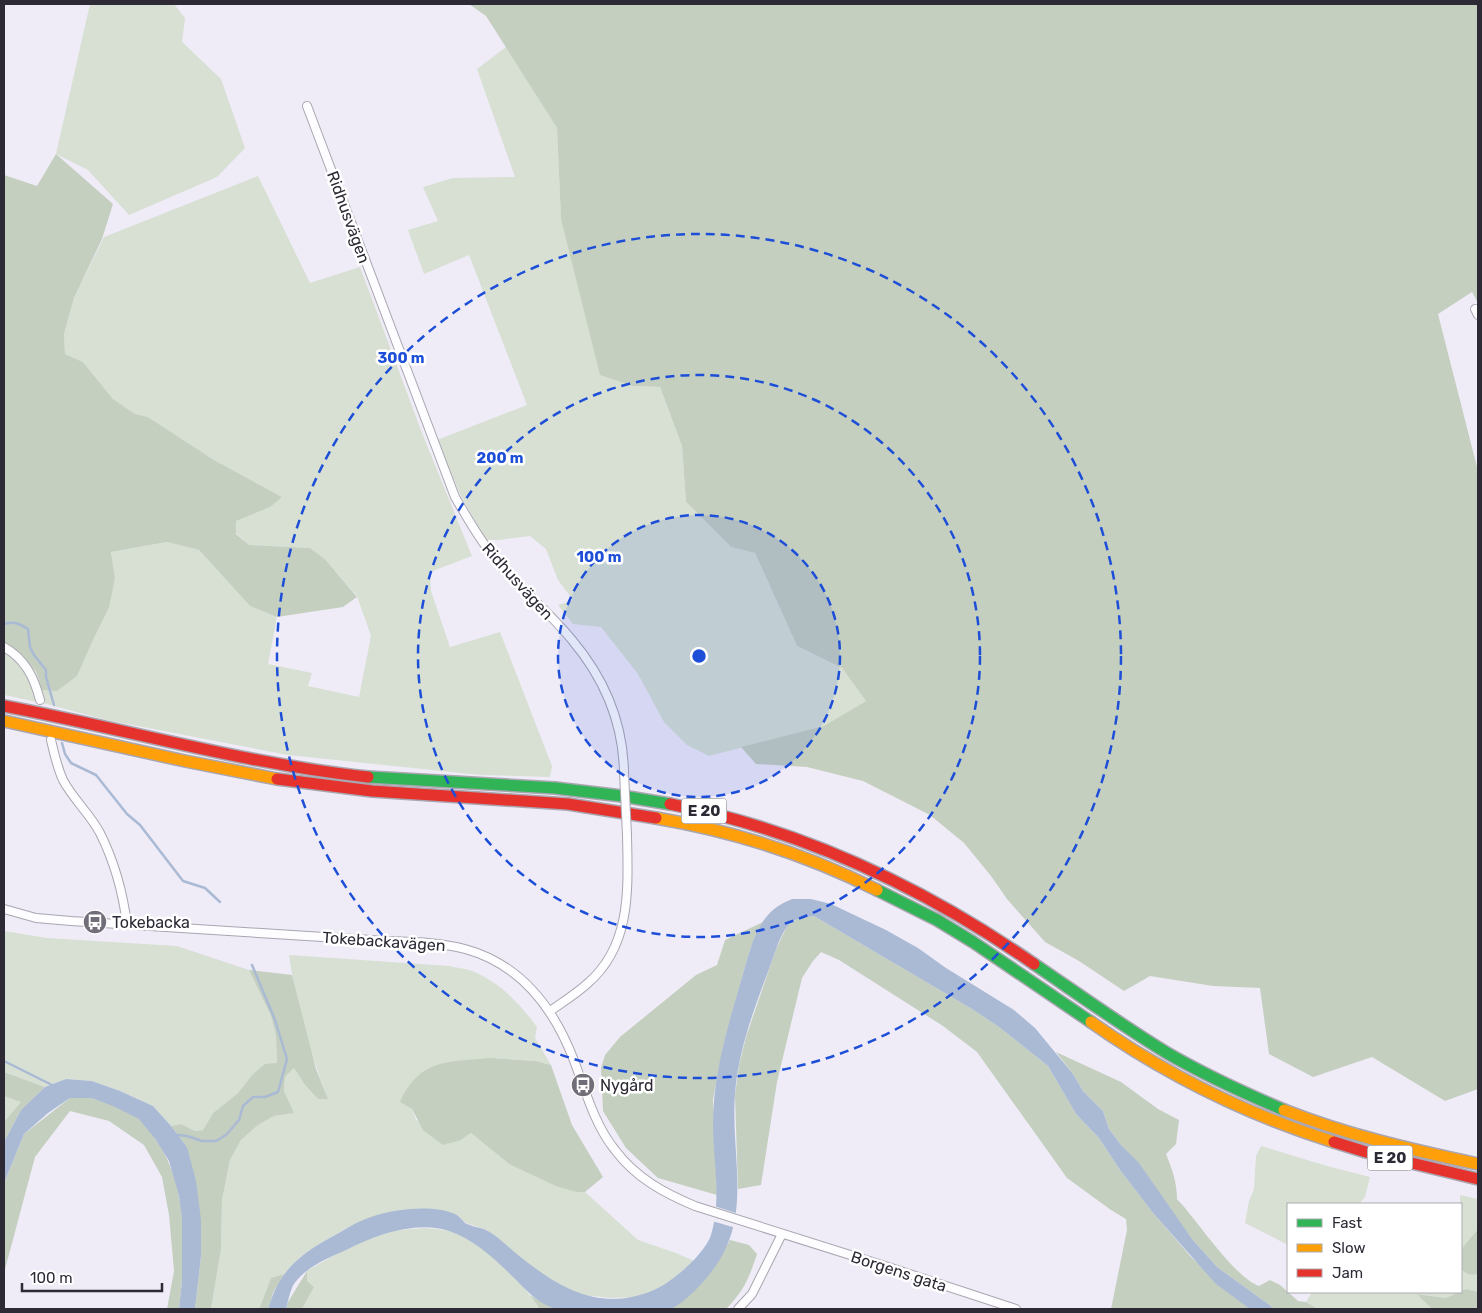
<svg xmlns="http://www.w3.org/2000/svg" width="1482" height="1313" viewBox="0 0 1482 1313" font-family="Rubik,sans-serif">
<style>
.green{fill:#d7e0d3}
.forest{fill:#c4cfc0}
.water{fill:#aabad5}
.pier{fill:#efecf7}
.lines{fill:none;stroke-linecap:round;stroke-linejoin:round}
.stream{stroke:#aabad5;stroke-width:2.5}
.street-casing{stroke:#a9a6b1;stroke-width:10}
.fast-casing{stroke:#a9a6b1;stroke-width:14}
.slow-casing{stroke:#a9a6b1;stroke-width:14}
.jam-casing{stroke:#a9a6b1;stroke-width:14}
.street{stroke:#fdfcfe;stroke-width:8}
.fast{stroke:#30b455;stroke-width:11}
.slow{stroke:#ff9f0a;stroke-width:11}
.jam{stroke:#e5322d;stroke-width:11}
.street-bridge-casing{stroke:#a9a6b1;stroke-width:10;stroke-linecap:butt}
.street-bridge{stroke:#fdfcfe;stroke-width:8}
.ring{fill:none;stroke:#1d4ed8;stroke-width:2.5;stroke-dasharray:9 6}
.labels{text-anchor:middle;stroke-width:5;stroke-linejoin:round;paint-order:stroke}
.shield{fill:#fff;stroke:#6c6a72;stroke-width:1}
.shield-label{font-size:15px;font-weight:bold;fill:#2d2a36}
.street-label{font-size:16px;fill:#2d2a36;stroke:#fff}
.poi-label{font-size:16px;fill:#2d2a36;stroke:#fff;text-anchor:start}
.centre{fill:#1d4ed8;stroke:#fff;stroke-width:2.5}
.ring-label{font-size:15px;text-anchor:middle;font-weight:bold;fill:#1d4ed8;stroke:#fff;stroke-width:5;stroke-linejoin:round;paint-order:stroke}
</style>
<rect width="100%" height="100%" fill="#efecf7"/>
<g class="green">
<polygon points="90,4 174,4 185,18 182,42 221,79 245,148 217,177 129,215 88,170 56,154"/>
<polygon points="506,47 557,128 561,219 633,386 660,387 682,446 686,502 731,547 755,553 797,646 842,668 866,701 825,726 709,756 687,745 664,722 638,674 601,627 573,624 558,605 573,600 558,580 546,549 530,536 499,540 486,540 460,494 437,440 527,405 469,255 424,274 408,230 438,221 423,187 453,178 515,177 477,69"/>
<polygon points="258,176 310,283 360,267 422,433 472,556 430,572 431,591 450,647 500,632 552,766 550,777 480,775 288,755 106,720 47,704 4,695 4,642 19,652 36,671 42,690 77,676 115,578 111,552 167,542 199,550 250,606 277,617 268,664 312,673 308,686 359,697 371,636 357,596 325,559 310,548 249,545 236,533 236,521 282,497 214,460 148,417 135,414 113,399 83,362 65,354 64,334 74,298 104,237"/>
<polygon points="4,931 47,938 177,946 249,970 271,1016 276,1036 277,1063 252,1075 238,1093 213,1113 203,1130 195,1131 181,1124 171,1126 153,1106 120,1091 92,1081 66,1079 45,1087 4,1072"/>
<path d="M 289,955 L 449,966 C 457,968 465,968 472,971 C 500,982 520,1004 537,1027 L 535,1038 L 551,1065 L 536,1061 L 491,1058 L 400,1102 L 412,1109 L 416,1120 L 461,1140 L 471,1133 L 509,1164 L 576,1192 L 585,1192 L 638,1240 L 676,1253 L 694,1261 L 670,1281 L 656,1290 L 636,1297 L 612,1298 L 582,1295 L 562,1286 L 541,1274 L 487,1230 L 466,1223 L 455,1214 L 347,1228 L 319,1244 L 299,1258 L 284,1274 L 271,1278 L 259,1309 L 211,1309 L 221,1249 L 222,1200 L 230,1160 L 241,1140 L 258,1125 L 274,1116 L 293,1113 L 284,1091 L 285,1077 L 294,1068 L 305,1085 L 318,1099 L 328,1099 C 310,1053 296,1004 289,955 Z"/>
<polygon points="4,1096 22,1101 4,1122"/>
<polygon points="1261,1146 1327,1166 1370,1177 1365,1197 1359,1204 1288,1204 1288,1245 1245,1223 1249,1201 1254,1189 1256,1156"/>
<polygon points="1460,1195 1478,1199 1478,1229 1461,1253"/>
<path d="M 425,1228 C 433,1229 441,1229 449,1231 C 481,1240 522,1282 540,1309 L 302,1309 L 314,1287 L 307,1281 L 307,1271 C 333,1256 361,1238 391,1232 C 402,1229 414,1229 425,1228 Z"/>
<path d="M 1461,1269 C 1465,1275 1472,1275 1478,1274 L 1478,1292 L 1466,1289 L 1446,1298 L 1418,1294 L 1432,1309 L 1318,1309 L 1306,1302 L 1312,1292 L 1461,1292 Z"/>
</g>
<g class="forest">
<polygon points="469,4 1478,4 1478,303 1472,292 1438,314 1478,471 1478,1089 1445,1101 1372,1057 1313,1077 1269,1054 1260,988 1213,986 1150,976 1124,991 1079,961 1045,942 1007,899 991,876 964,843 930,815 863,781 807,767 756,764 741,747 824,726 866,701 842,668 797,646 755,553 731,547 686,502 682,446 660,387 633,386 600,375 561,219 557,128 486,16"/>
<polygon points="56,154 113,204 102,239 74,298 64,334 65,354 83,362 113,399 135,414 148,417 214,460 282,497 270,507 236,521 236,534 249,545 310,548 325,559 357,597 343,607 277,617 250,606 199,550 167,542 111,552 115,578 109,607 92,642 77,676 57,691 42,690 36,671 19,652 4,642 4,175 37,186"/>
<polygon points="814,916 972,1009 999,1027 1048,1066 1076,1114 1099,1138 1120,1170 1153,1213 1192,1258 1250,1309 1111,1309 1127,1230 1126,1219 1111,1210 1067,1178 977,1052 943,1026 839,960 821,952 813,961 802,978 777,1082 761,1185 738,1189 735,1095 739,1065 746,1037 776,949 787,926 801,917"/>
<polygon points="763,922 750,949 726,1036 719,1067 713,1100 717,1195 658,1178 626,1148 603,1111 601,1068 605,1055 620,1037 696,975 717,965 725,940"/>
<polygon points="249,970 292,975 316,1069 328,1099 318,1099 305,1085 294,1068 285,1077 284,1091 294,1113 274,1116 258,1125 241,1140 230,1160 222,1200 221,1249 211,1309 195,1309 201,1256 187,1147 171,1126 181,1124 195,1131 203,1130 213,1113 238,1093 252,1075 265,1064 277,1063 276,1036 271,1016"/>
<path d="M 1056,1052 L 1121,1082 L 1158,1109 L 1179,1120 L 1176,1144 L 1166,1154 C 1172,1169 1177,1182 1177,1199 C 1197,1220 1234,1277 1259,1286 L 1270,1280 L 1280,1285 L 1298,1301 L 1306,1302 L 1318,1309 L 1275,1309 L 1217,1267 L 1192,1239 L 1109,1129 L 1103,1111 L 1083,1091 L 1073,1074 Z"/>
<path d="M 491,1058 L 536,1061 L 551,1065 L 572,1125 L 603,1177 L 585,1192 L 576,1192 L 556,1186 L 509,1164 L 471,1133 L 461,1140 L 443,1145 L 423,1130 L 412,1109 L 400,1102 C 420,1058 449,1062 491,1058 Z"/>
<polygon points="4,1072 45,1087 21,1110 4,1142 4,1122 21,1102 4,1096"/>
<path d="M 70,1098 C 77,1098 86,1097 93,1098 C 107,1102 126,1110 138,1118 C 144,1122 148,1130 153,1136 C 189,1182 186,1253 179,1309 L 167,1309 L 174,1271 L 169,1215 L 162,1177 L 144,1145 L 109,1121 L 70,1111 L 35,1157 L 4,1273 L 4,1183 L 24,1134 Z"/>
<path d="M 1478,1229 L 1478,1274 C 1463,1278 1456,1266 1461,1252 C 1464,1244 1473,1236 1478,1229 Z"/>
<path d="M 730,1240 L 749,1245 L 757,1254 C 749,1278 744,1291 726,1309 L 670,1309 C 698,1292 715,1269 730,1240 Z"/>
<polygon points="307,1271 307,1281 314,1287 302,1309 286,1309 288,1302"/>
<polygon points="284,1274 273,1293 268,1309 259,1309 271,1278"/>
<polygon points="1466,1289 1478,1292 1478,1309 1432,1309 1417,1294 1446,1298"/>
<polygon points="530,1295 555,1309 540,1309"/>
</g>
<g class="water">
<path d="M 792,899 L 811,899 L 831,904 L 886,930 L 918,948 L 946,968 L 1014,1010 L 1035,1028 L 1073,1074 L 1083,1091 L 1103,1111 L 1109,1129 L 1121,1145 L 1139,1163 L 1192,1239 L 1217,1267 L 1275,1309 L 1250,1309 L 1216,1284 L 1153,1213 L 1120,1170 L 1099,1138 L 1076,1114 L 1048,1066 L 999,1027 L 972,1009 L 814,916 C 804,917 792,919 786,928 C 778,940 774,956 769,969 C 754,1009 738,1051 735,1094 C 730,1156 754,1217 712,1271 C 701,1285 688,1299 673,1308 C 665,1312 630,1309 619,1309 C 605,1309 564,1312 553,1308 C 535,1302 524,1287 511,1275 C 494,1258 473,1239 449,1231 C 417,1220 375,1235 346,1250 C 328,1258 306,1267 294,1284 C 290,1290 288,1302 286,1309 L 268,1309 C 280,1269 299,1255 335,1235 C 346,1229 358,1221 371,1217 C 392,1209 433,1204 455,1214 C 459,1216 462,1220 465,1223 C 472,1227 480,1227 486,1230 C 498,1236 508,1247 518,1255 C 559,1288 600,1313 654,1290 C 671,1283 705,1254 711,1235 C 722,1199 713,1161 713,1124 C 713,1072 729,1023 743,974 C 748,956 753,936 764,920 C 772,909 780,904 792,899 Z"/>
<polygon points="66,1079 92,1081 120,1091 153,1106 171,1126 187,1147 196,1181 201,1220 201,1256 195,1309 179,1309 182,1281 182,1219 179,1196 169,1161 156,1140 139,1119 113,1106 92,1098 70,1098 48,1113 24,1134 4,1183 4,1142 21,1110 45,1087"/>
</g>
<polygon class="pier" points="714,1206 739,1214 736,1228 712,1221"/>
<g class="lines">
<g class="stream">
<path d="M 4,624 C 14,621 20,624 28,629 L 30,647 L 34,655 L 46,670 L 46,677 L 54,705"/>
<polyline points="62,743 65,754 71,763 96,775 127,814 140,825 183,881 205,888 220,902"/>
<polyline points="4,1061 54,1086"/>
<polyline points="177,1135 187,1136 202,1141 216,1141 226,1135 239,1120 243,1106 253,1097 265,1097 278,1092 287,1059 275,1020 252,965"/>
</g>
<g class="street-casing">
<g id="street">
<path d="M 307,106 L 455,497 C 469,521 483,545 501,566 C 524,592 551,614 572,640 C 604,678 623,722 624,772"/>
<polyline points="1475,309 1478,315"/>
<path d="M 4,647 C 25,659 34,677 40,700"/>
<path d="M 51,740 C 54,753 57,767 63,780 C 73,799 90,814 100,833 C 115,863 123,892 127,925"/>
<path d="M 4,909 L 36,918 L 71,921 L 386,941 C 412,942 439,942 465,949 C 520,964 553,1007 573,1058 C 585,1089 594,1124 615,1150 C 636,1178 664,1193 695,1206 L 882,1265 L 1016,1309"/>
<path d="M 550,1011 C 563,1002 576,994 588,983 C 632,945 628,887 627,835"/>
<polyline points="738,1309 752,1294 782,1234"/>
</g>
</g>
<g class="fast-casing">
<g id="fast">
<polyline points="368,777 555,788 622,796 670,804"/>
<polyline points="877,890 937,920 973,942 1091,1022"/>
<path d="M 1034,964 C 1078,994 1121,1025 1167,1053 C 1205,1075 1244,1093 1284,1110"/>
</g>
</g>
<g class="slow-casing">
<g id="slow">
<polyline points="4,721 185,761 277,779"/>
<path d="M 656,818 C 733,831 808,855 877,890"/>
<path d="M 1091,1022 C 1165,1074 1248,1115 1334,1142"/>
<path d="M 1284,1110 C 1347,1135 1412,1150 1478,1164"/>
</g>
</g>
<g class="jam-casing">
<g id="jam">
<path d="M 4,706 C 126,729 245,764 368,777"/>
<polyline points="277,779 372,791 568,804 656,818"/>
<path d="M 670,804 C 802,830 923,887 1034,964"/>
<polyline points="1334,1142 1366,1152 1478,1179"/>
</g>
</g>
<use href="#street" class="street"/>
<use href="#fast" class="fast"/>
<use href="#slow" class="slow"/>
<use href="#jam" class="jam"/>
<g class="street-bridge-casing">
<polyline id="street-bridge" points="624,772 627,835"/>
</g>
<use href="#street-bridge" class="street-bridge"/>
</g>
<circle cx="699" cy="656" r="141" fill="#1d4ed8" fill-opacity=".12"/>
<g class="ring">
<circle cx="699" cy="656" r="141"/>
<circle cx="699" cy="656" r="281"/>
<circle cx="699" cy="656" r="422"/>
</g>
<defs>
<g id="bus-disc" transform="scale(1.25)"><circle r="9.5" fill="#716e7a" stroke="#fff"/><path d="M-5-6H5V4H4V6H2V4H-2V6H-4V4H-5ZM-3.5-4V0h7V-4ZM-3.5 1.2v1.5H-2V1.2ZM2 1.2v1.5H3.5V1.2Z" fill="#fff"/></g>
</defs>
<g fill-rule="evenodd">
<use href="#bus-disc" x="95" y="922"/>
<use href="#bus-disc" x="583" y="1085"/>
</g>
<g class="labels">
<g class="shield">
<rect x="681.5" y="798.5" width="45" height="25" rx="4"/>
<rect x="1367.5" y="1145.5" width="45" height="25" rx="4"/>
</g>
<g class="shield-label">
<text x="704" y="816">E 20</text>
<text x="1390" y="1163">E 20</text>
</g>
<g class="street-label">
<text transform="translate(349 217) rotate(70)" y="6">Ridhusvägen</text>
<text transform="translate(518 581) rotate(48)" y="6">Ridhusvägen</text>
<text transform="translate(384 941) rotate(4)" y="6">Tokebackavägen</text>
<text transform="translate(899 1271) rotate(18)" y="6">Borgens gata</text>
</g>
<g class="poi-label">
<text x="112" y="928">Tokebacka</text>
<text x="600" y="1091">Nygård</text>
</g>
</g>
<circle cx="699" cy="656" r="8" class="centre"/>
<g class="ring-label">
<text x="401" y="363">300 m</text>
<text x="500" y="463">200 m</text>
<text x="599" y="562">100 m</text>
</g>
<rect width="1482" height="1313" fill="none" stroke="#2d2a36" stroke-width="10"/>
<rect x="1287" y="1203" width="175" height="90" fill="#ffffff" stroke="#abaaaf"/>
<rect x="1297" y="1219" width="25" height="8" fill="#30b455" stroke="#abaaaf"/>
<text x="1332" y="1228" font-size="15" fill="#2d2a36">Fast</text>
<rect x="1297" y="1244" width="25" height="8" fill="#ff9f0a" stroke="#abaaaf"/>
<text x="1332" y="1253" font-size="15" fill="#2d2a36">Slow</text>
<rect x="1297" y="1269" width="25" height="8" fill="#e5322d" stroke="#abaaaf"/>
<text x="1332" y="1278" font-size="15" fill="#2d2a36">Jam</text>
<path d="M22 1283v8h140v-8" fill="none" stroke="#2d2a36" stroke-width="2.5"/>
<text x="30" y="1283" font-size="15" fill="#2d2a36" stroke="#ffffff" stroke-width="4" paint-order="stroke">100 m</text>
</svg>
